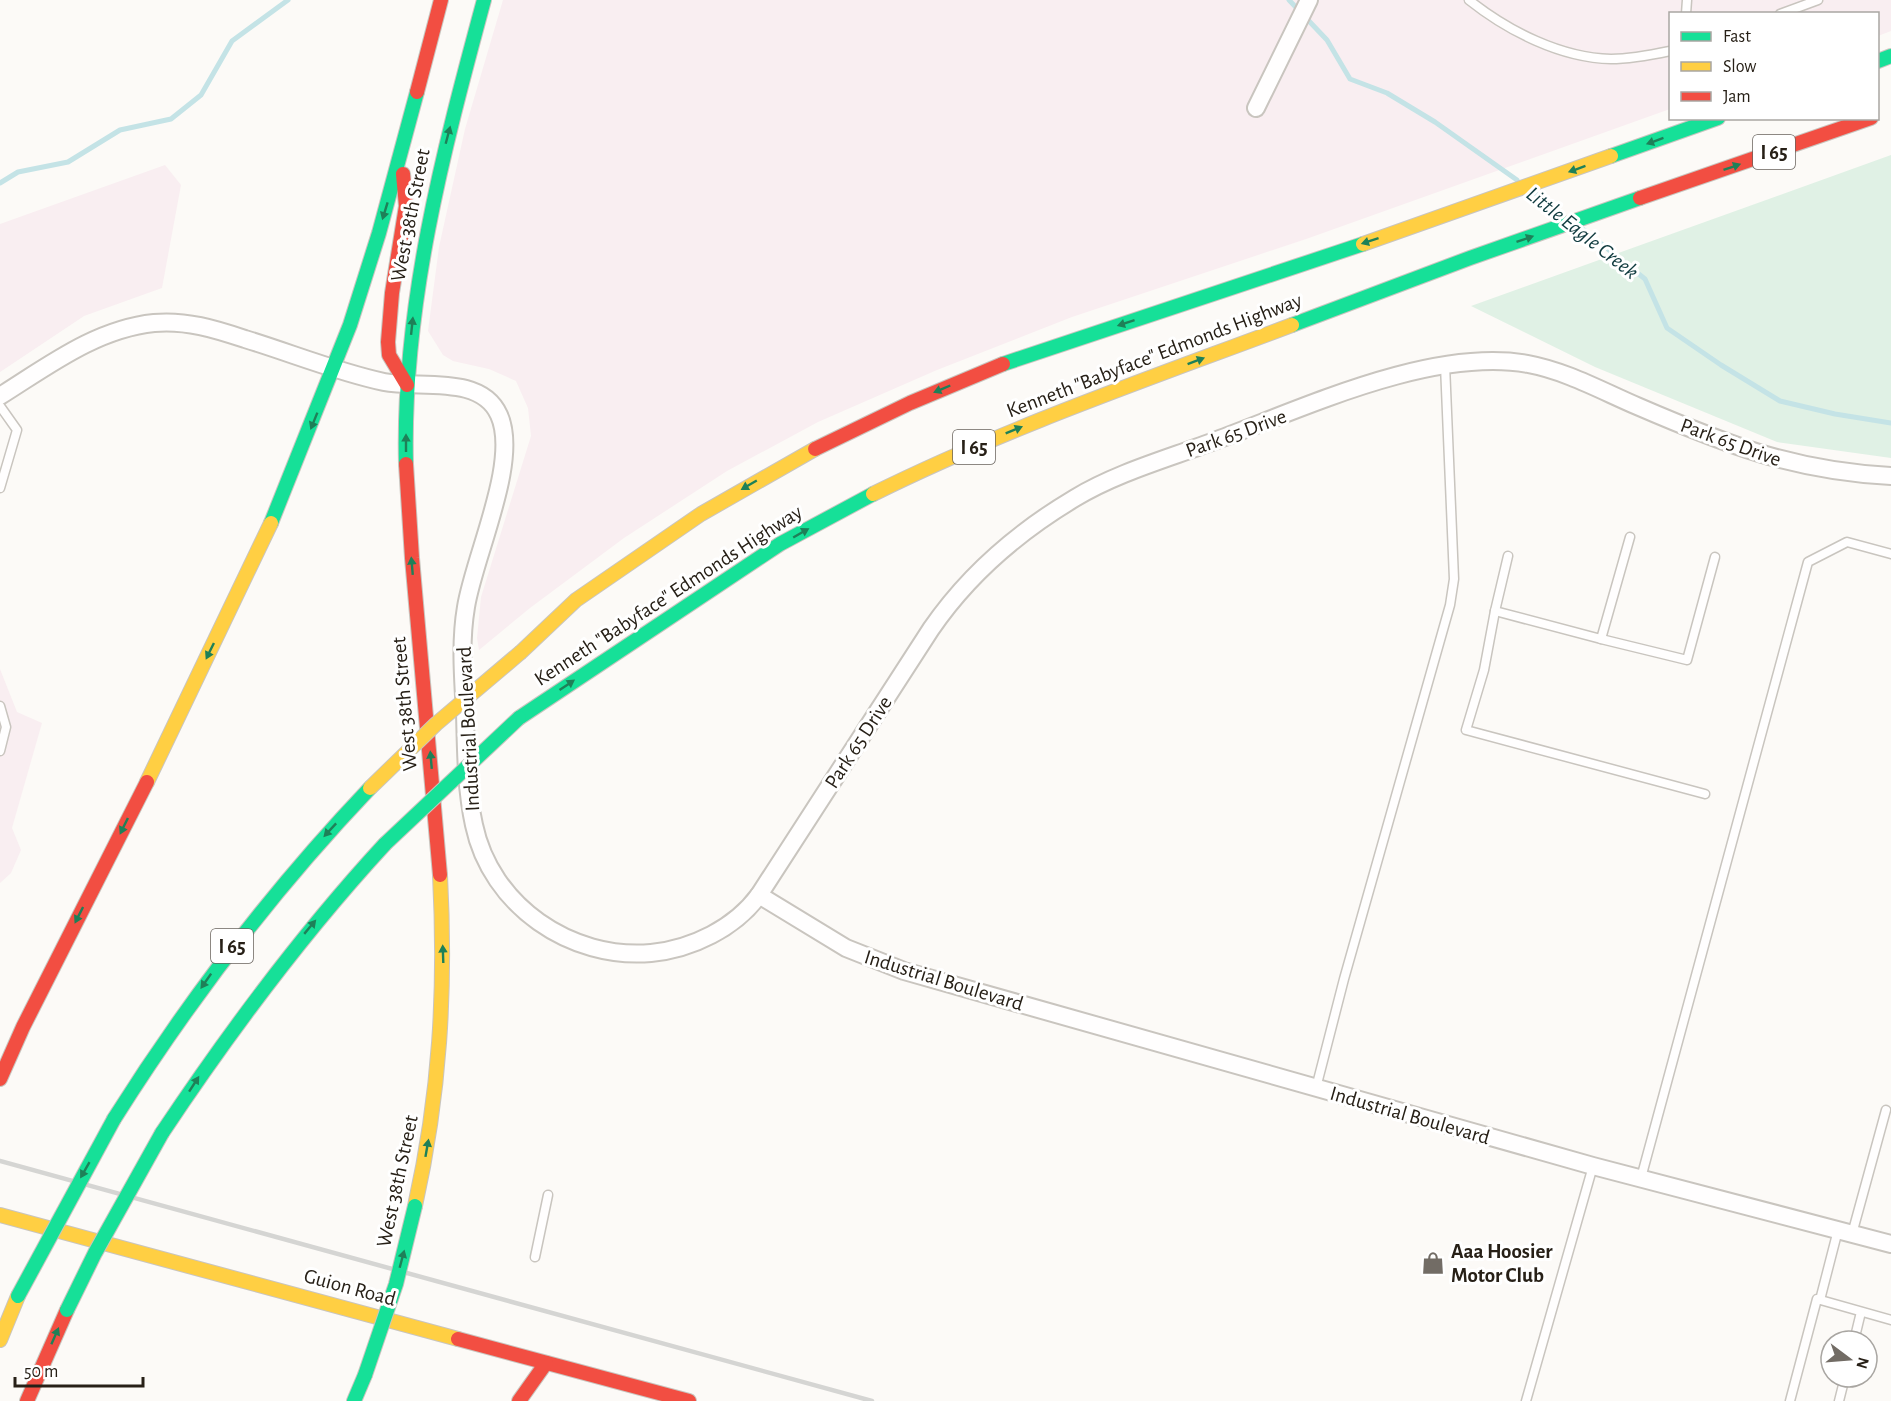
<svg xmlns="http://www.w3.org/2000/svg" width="1891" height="1401" viewBox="0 0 1891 1401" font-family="'Alegreya Sans',sans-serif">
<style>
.commercial{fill:#f9eef1}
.green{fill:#e0f1e5}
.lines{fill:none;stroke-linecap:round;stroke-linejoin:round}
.stream{stroke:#c4e3e6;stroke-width:5}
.lane-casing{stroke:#c9c5bf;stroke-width:11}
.street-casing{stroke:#c9c5bf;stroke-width:20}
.fast-casing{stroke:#c9c5bf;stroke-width:16}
.slow-casing{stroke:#c9c5bf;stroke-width:16}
.jam-casing{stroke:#c9c5bf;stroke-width:16}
.lane{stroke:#fffefe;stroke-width:8}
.street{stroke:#fffefe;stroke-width:16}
.fast{stroke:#16e098;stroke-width:14}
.slow{stroke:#ffcf43;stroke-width:14}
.jam{stroke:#f24e42;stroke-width:14}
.rail{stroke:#d5d5d3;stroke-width:4.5}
.fast-bridge-casing{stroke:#c9c5bf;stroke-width:16;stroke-linecap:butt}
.slow-bridge-casing{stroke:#c9c5bf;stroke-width:16;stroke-linecap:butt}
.fast-bridge{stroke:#16e098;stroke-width:14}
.slow-bridge{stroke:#ffcf43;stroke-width:14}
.oneway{fill:#1e8058}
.labels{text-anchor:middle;stroke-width:6;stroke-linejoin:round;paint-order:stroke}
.shield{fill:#fff;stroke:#68635d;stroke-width:1.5}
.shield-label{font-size:20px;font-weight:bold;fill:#272017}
.street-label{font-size:21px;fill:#272017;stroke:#fff}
.poi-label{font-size:21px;font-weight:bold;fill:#272017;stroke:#fff;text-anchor:start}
.water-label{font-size:22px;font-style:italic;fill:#103b3f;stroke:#fff}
</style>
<rect width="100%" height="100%" fill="#fcfaf7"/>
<g class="commercial">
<polygon points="503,0 1891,0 1891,31 1878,36 1878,14 1670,14 1670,109 1309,238 1072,317 937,370 818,422 727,471 624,538 530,608 479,650 477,638 481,597 531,436 528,408 516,381 489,369 453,361 443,355 428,331 439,247 465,129"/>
<polygon points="165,165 181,185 162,288 84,316 0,372 0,224"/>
<polygon points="0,669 17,712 42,723 12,828 21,850 11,873 0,883"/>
</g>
<polygon class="green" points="1891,155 1891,458 1777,442 1595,367 1471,306"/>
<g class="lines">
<g class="stream">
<polyline points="1289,0 1327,40 1350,79 1387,93 1435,122 1517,180"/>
<polyline points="0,183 18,172 68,162 120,130 171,119 201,95 232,41 288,0"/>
<polyline points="1536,194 1562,214"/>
<polyline points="1584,230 1645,279 1667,328 1721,365 1780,401 1835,414 1891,423"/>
</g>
<g class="lane-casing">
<g id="lane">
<path d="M 1469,0 C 1508,31 1561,58 1611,59 C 1631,59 1651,55 1670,51"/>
<polyline points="1686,14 1687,0"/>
<polyline points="1780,14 1818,0"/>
<polyline points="0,406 17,430 0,488"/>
<polyline points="1508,556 1495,611 1601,639 1630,537"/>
<polyline points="1495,611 1484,670 1466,730 1705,794"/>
<polyline points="1601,639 1687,660 1715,557"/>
<polyline points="0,706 6,727 0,751"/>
<polyline points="1316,1088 1344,979 1450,605 1454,579 1445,365"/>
<polyline points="1641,1178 1808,562 1847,542 1891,554"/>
<polyline points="1852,1234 1886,1110"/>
<polyline points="535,1257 548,1195"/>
<polyline points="1820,1300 1838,1230"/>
<polyline points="1854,1341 1861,1312"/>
<polyline points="1526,1401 1593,1166"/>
<polyline points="1790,1401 1817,1299 1891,1320"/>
<polyline points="1839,1401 1845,1377"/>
</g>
</g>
<g class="street-casing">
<g id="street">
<polyline points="1256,108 1309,0"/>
<path d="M 0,396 C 48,366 96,329 154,323 C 186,320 215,329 245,339 C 291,353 337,372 384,382 C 419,389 481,374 499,415 C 520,461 474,556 466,607 C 460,642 463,678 465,713 C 466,750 466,789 474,825 C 491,906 571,960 651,953 C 692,949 735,928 759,895 L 931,629 C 968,575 1018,532 1075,498 C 1118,472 1170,458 1217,440 C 1306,407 1433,347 1528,364 C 1566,371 1602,391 1637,406 C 1725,444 1793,471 1891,476"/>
<polyline points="759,895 846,948 904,971 1593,1166 1891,1244"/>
</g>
</g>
<g class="fast-casing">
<g id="fast">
<polyline points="1878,61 1891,56"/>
<polyline points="1611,156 1718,118"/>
<polyline points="1292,325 1470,258 1640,198"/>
<polyline points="1003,364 1363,244"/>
<path d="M 406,464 C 402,306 443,152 484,0"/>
<polyline points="271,523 350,325 379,233 417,92"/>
<polyline points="519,718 780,544 873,494"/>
<path d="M 114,1119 C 189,1000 273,890 370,788"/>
<path d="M 162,1133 C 230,1031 302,934 385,844"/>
<polyline points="354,1401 365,1375"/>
</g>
</g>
<g class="slow-casing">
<g id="slow">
<polyline points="1363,244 1611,156"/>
<path d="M 873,494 C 1008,427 1151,378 1292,325"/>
<polyline points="521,652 576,600 701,514 815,449"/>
<polyline points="147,782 271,523"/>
<path d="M 415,1206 C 440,1094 446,990 440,875"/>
<polyline points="0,1215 458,1339"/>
<polyline points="0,1340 18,1296"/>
</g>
</g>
<g class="jam-casing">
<g id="jam">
<polyline points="417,92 441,0"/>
<polyline points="403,174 406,206 392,293 388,342 389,355 407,385"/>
<polyline points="1640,198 1871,118"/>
<polyline points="815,449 910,403 1003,364"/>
<polyline points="406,464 412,558 440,875"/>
<polyline points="0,1079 23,1027 147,782"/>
<polyline points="458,1339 689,1401"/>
<polyline points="27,1401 67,1310"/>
<polyline points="519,1401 546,1363"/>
</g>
</g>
<use href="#lane" class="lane"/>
<use href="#street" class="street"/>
<use href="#fast" class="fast"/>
<use href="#slow" class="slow"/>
<use href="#jam" class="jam"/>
<polyline class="rail" points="0,1161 872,1401"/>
<g class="fast-bridge-casing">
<g id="fast-bridge">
<polyline points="385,844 519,718"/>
<polyline points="18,1296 114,1119"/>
<polyline points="67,1310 95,1253 162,1133"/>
<polyline points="365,1375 396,1284 415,1206"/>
</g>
</g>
<g class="slow-bridge-casing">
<polyline id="slow-bridge" points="370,788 436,724 521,652"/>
</g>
<use href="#fast-bridge" class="fast-bridge"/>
<use href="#slow-bridge" class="slow-bridge"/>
</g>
<defs><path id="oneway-solid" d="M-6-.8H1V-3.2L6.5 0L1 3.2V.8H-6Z" transform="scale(1.5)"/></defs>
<g class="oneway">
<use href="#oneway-solid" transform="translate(448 135) rotate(-75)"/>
<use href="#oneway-solid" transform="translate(1655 141) rotate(160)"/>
<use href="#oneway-solid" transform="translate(1732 167) rotate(-19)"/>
<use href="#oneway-solid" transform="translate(1577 169) rotate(160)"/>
<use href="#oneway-solid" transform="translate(385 211) rotate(107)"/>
<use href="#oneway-solid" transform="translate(1525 239) rotate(-19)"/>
<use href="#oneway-solid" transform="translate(1370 241) rotate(162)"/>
<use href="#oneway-solid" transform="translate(1126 323) rotate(162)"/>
<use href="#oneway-solid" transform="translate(412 326) rotate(-84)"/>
<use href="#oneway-solid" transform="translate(1196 361) rotate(-21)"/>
<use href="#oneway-solid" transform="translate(942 389) rotate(157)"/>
<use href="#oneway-solid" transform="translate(314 421) rotate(112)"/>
<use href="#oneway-solid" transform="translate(1014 430) rotate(-22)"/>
<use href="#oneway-solid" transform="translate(406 443) rotate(-90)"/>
<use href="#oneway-solid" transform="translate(749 485) rotate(150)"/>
<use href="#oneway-solid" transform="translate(801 533) rotate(-30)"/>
<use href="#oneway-solid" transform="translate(412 566) rotate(-95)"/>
<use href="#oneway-solid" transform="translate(210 651) rotate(116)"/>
<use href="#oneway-solid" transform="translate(567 685) rotate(-34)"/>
<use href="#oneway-solid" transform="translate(431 760) rotate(-95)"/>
<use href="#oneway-solid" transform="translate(124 826) rotate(116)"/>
<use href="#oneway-solid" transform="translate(330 830) rotate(133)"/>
<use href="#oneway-solid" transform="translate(79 915) rotate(117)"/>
<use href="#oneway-solid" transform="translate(310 927) rotate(-50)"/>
<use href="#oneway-solid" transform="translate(443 954) rotate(-92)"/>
<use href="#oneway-solid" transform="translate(206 981) rotate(125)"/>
<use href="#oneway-solid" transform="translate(194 1084) rotate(-57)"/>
<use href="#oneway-solid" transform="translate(427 1148) rotate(-80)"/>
<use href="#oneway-solid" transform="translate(85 1170) rotate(120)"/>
<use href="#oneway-solid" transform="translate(402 1259) rotate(-75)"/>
<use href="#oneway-solid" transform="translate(55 1336) rotate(-66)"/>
</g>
<defs>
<g id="shop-bare" transform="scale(1.8)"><path d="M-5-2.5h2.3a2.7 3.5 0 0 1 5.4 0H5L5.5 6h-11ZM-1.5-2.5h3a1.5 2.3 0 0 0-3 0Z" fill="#726c65" stroke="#fff" stroke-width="2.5" paint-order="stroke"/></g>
</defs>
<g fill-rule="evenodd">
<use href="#shop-bare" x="1433" y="1263"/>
</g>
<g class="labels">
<g class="shield">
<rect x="1753" y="135" width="42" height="34" rx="4.5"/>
<rect x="953" y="430" width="42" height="34" rx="4.5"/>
<rect x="211" y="929" width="42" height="34" rx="4.5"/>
</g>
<g class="shield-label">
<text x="1774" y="159">I 65</text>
<text x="974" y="454">I 65</text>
<text x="232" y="953">I 65</text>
</g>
<g class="street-label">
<text transform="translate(410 215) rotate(-79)" y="7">West 38th Street</text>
<text transform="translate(1154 355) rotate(-21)" y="7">Kenneth "Babyface" Edmonds Highway</text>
<text transform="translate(1236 433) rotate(-20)" y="7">Park 65 Drive</text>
<text transform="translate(1731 442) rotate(20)" y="7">Park 65 Drive</text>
<text transform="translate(668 595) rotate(-33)" y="7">Kenneth "Babyface" Edmonds Highway</text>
<text transform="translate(404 704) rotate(-95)" y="7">West 38th Street</text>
<text transform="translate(468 729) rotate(-93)" y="7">Industrial Boulevard</text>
<text transform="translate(858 742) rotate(-57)" y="7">Park 65 Drive</text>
<text transform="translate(944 980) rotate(17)" y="7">Industrial Boulevard</text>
<text transform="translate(1410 1115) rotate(16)" y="7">Industrial Boulevard</text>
<text transform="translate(397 1181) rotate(-78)" y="7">West 38th Street</text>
<text transform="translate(350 1287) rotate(15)" y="7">Guion Road</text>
</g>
<g class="poi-label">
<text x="1451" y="1258">Aaa Hoosier<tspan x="1451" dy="24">Motor Club</tspan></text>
</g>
<g class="water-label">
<text transform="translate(1583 232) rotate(38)" y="8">Little Eagle Creek</text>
</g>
</g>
<rect x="1669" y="12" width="210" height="108" fill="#ffffff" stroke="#a9a6a2" stroke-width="1.5"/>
<rect x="1681" y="32" width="30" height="9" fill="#16e098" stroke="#a9a6a2" stroke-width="1.5"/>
<text x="1723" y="42" font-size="18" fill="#272017">Fast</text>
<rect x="1681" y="62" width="30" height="9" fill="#ffcf43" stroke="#a9a6a2" stroke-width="1.5"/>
<text x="1723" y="72" font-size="18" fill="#272017">Slow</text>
<rect x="1681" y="92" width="30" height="9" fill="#f24e42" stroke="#a9a6a2" stroke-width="1.5"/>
<text x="1723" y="102" font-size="18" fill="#272017">Jam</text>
<g transform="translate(1849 1359) rotate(106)"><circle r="28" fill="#ffffff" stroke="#a9a6a2" stroke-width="1.5"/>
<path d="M0-4.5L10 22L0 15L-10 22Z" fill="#726c65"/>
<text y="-9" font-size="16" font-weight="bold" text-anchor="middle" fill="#272017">N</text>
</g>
<path d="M15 1377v9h128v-9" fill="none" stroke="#272017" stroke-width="3"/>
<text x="24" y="1377" font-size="18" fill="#272017" stroke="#ffffff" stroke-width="4.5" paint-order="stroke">50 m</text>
</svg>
